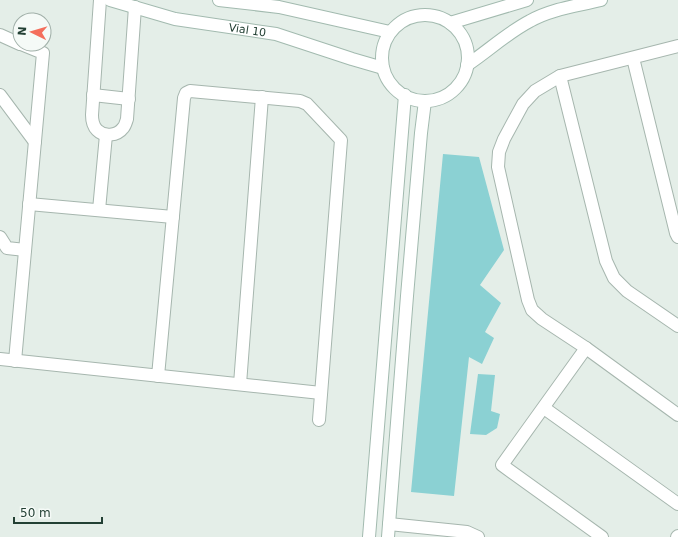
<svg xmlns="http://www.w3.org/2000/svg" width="678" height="537" viewBox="0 0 678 537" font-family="'DejaVu Sans',sans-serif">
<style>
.water{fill:#8bd1d3}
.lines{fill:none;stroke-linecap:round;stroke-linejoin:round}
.street-casing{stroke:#a6b6ae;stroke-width:14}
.secondary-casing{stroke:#a2baaf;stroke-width:14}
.street{stroke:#fff;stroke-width:12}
.secondary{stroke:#fff;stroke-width:12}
.labels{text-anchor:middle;stroke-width:3;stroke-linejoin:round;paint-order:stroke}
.street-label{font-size:11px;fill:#234034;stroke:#f5faf7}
</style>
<rect width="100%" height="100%" fill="#e4eee8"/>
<g class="water">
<polygon points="443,154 479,157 504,250 480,285 501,303 485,332 494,338 482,364 469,357 454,496 411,492"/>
<polygon points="478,374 495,375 491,411 500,414 497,428 486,435 470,434"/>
</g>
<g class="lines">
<g class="street-casing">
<g id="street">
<path d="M 100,0 L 92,115 C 92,121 93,126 97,130 C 104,137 117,136 123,128 C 125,126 126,122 127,119 L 135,7"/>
<polyline points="0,35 20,44"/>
<polyline points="678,46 560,76 535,91 523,104 504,139 499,152 498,167 528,300 532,310 542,319 586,348 678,415"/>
<polyline points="633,58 676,233 678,237"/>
<polyline points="560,76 606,261 614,278 627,291 678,326"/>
<polyline points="0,95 35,142"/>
<polyline points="93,95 129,99"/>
<polyline points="29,204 173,217"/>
<polyline points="99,210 106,135"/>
<polyline points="0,237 7,248 25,250"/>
<polyline points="586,348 502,465 602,537"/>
<polyline points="0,359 321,393"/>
<polyline points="15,361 43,53 21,44"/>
<polyline points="158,376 184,98 186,93 190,91 300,101 307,104 341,140 319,420"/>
<polyline points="240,384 262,97"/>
<polyline points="544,408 678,504"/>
<polyline points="389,524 467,532 478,537"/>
<polyline points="677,537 678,536"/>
</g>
</g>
<g class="secondary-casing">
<g id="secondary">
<path id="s1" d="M 110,0 L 175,19 L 276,34 L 352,59 L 383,68"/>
<polyline points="219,0 279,7 390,32"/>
<circle cx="425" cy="58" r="43"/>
<polyline points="450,23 527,0"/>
<path d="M 467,65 C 488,51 507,33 530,21 C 551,9 577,6 601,0"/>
<polyline points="369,537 405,95"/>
<polyline points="388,537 407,296 421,133 425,101"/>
</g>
</g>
<use href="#street" class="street"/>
<use href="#secondary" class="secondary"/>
</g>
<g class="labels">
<g class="street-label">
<text dy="4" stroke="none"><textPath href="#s1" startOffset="141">Vial 10</textPath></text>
</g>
</g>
<g transform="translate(32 32) rotate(275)"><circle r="19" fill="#f5faf7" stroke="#a1b0a9"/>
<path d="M0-3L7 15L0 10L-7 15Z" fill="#f46e5c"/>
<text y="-6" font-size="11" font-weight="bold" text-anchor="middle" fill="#234034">N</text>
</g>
<path d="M14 517v6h88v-6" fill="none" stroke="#234034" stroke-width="2"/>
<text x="20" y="517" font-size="12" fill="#234034" stroke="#f5faf7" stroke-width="3" paint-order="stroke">50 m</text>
</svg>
